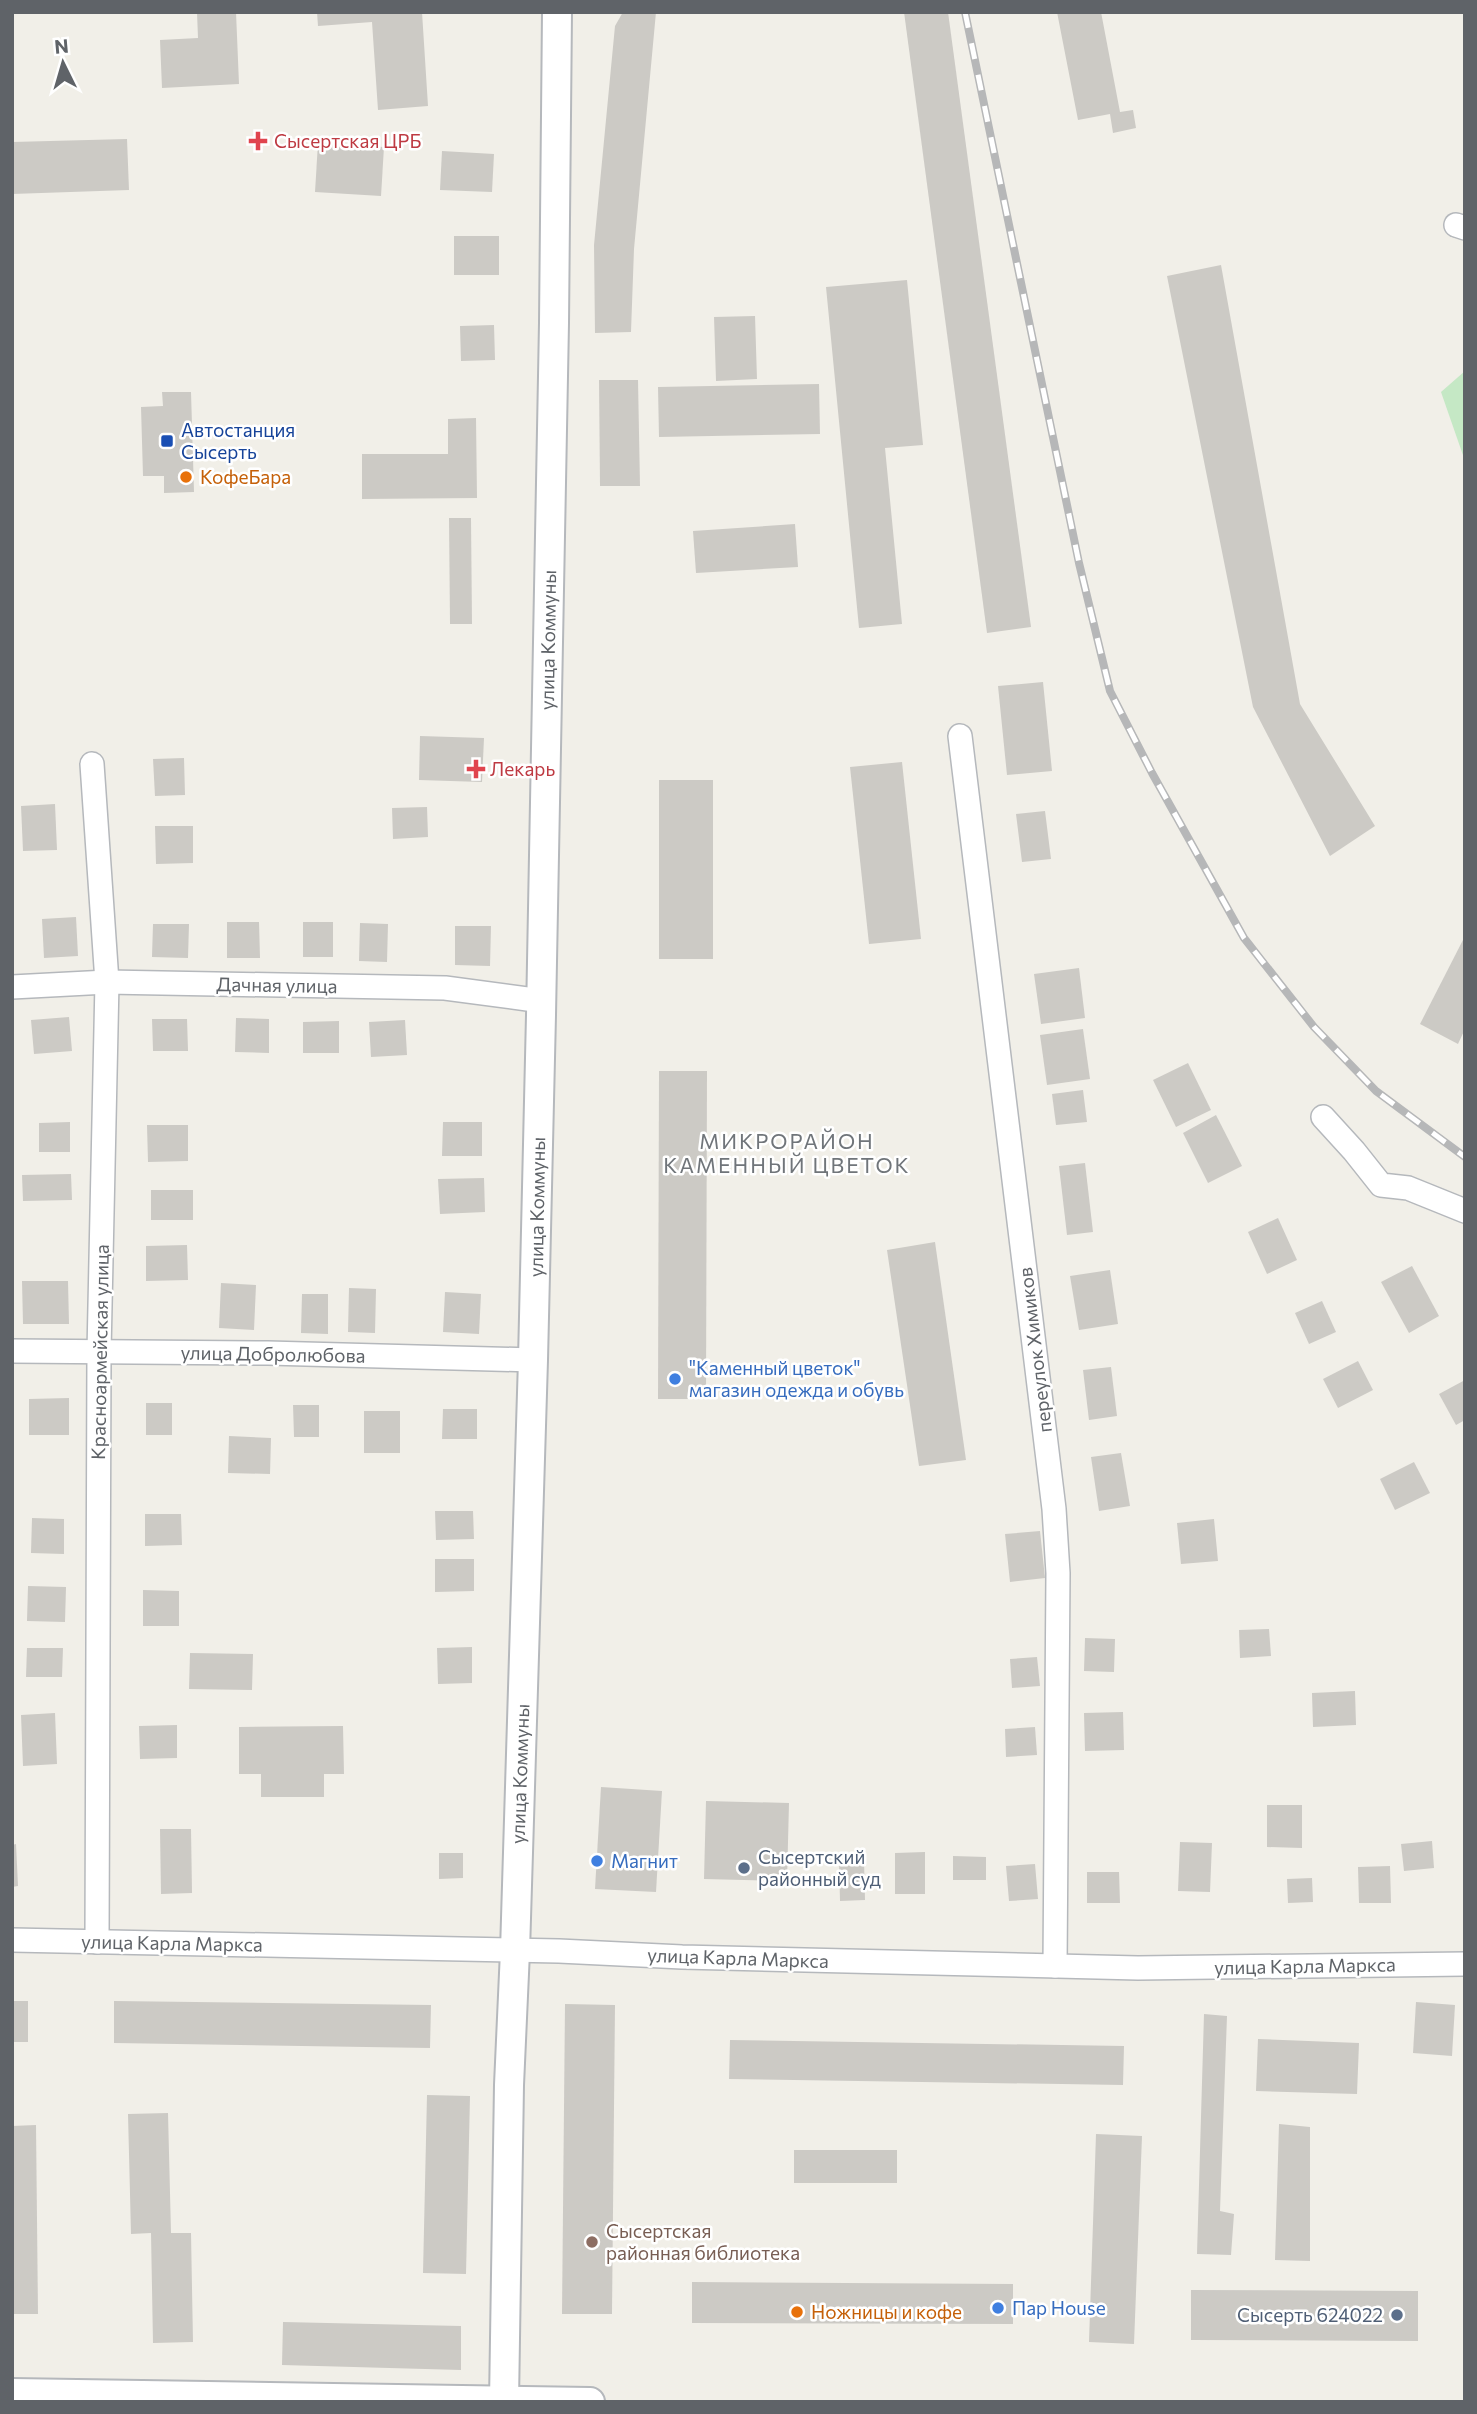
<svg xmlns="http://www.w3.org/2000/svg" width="1477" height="2414" viewBox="0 0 1477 2414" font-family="Commissioner,sans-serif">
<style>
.green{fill:#c5e8c5}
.building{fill:#cccac5}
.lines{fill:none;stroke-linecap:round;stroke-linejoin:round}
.minor-casing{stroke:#b5b8bc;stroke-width:26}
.tertiary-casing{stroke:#b5b8bc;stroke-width:32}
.minor{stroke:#fff;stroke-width:23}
.tertiary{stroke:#fff;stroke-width:28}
.rail-casing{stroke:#b6b7b8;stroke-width:8}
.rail{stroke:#fff;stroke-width:5;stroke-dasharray:16;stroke-linecap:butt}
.health-dot{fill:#e0444e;stroke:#fff;stroke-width:2.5}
.transit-dot{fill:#1a4fb4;stroke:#fff;stroke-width:2.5}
.food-dot{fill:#e8710a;stroke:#fff;stroke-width:2.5}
.shop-dot{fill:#3f7fe0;stroke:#fff;stroke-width:2.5}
.service-dot{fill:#5c6f8a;stroke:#fff;stroke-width:2.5}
.education-dot{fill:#8d6e63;stroke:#fff;stroke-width:2.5}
.labels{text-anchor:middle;stroke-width:5;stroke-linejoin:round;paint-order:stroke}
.health-label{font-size:19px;fill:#be3a42;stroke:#fff;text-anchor:start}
.transit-label{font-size:19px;fill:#164399;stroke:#fff;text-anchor:start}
.food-label{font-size:19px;fill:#c56008;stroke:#fff;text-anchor:start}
.street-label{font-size:19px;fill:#5f6368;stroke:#fff}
.shop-label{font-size:19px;fill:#366cbe;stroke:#fff;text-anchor:start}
.service-label{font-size:19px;fill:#4e5e75;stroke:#fff;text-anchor:start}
.education-label{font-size:19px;fill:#785e54;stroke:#fff;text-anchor:start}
.neighbourhood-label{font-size:21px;letter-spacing:2px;fill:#70757a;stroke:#fff}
</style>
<rect width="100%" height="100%" fill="#f1efe8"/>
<polygon class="green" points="1465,371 1465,461 1441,392"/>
<g class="building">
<polygon points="197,12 236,12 239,84 162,88 160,40 198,38"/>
<polygon points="317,12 422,12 428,106 378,110 372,22 318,26"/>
<polygon points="623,12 656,12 634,249 631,332 595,333 594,245 615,26"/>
<polygon points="904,12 948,12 1031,627 987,633"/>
<polygon points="1057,12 1101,12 1120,112 1133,110 1136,128 1113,133 1110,114 1078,120"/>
<polygon points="127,139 129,190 12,194 12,142"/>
<polygon points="318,143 384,147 381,196 315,192"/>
<polygon points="442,151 494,154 492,192 440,190"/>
<rect x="454" y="236" width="45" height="39"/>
<polygon points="1221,265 1300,704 1375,826 1330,856 1253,707 1167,276"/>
<polygon points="907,280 923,445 885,448 902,624 859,628 826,287"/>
<polygon points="755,316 757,379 716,381 714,317"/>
<polygon points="494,325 495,360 461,361 460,326"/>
<polygon points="599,380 638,380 640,486 600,486"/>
<polygon points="819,384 820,434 659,437 658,387"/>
<polygon points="162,392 191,392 194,492 164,493 164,476 143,476 141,407 163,406"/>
<polygon points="476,418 477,498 362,499 362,454 448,454 448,419"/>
<polygon points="449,518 471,518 472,624 450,624"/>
<polygon points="795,524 798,567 696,573 693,531"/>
<polygon points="1043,682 1052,771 1007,775 998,686"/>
<polygon points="420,736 484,738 482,782 419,780"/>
<polygon points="184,758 185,795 155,796 153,759"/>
<polygon points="902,762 921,939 869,944 850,767"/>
<rect x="659" y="780" width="54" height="179"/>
<polygon points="55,804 57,850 23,851 21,806"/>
<polygon points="427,807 428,837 393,839 392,808"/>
<polygon points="1045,811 1051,859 1022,862 1016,814"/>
<polygon points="155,826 193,826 193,863 156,864"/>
<polygon points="76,917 78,956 44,958 42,919"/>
<polygon points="227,922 259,922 260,958 227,958"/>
<rect x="303" y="922" width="30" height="35"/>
<polygon points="360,923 388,924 387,962 359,961"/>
<polygon points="153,924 189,924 188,958 152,957"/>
<polygon points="455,926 491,926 490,966 455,965"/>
<polygon points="1465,936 1465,1029 1458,1044 1420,1024"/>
<polygon points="1079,968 1085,1018 1041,1024 1034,974"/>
<polygon points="69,1017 72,1051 34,1054 31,1020"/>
<polygon points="236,1018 269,1019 269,1053 235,1052"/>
<polygon points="152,1019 187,1019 188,1051 153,1051"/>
<polygon points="405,1020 407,1055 371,1057 369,1022"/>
<polygon points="339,1021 339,1053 303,1053 303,1022"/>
<polygon points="1083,1029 1090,1079 1047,1085 1040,1035"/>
<polygon points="1188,1063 1211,1110 1176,1127 1153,1080"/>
<polygon points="659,1071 707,1071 706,1399 658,1399"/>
<polygon points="1083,1090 1087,1122 1056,1125 1052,1094"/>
<polygon points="1216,1115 1242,1166 1208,1183 1183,1133"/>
<polygon points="70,1122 70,1152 39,1152 39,1123"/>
<polygon points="443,1122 482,1122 482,1156 442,1156"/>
<polygon points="147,1125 188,1125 188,1161 148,1162"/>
<polygon points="1085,1163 1093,1232 1067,1235 1059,1166"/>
<polygon points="71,1174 72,1200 23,1201 22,1175"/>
<polygon points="484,1178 485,1212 440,1214 438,1179"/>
<rect x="151" y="1190" width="42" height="30"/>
<polygon points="1278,1218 1297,1260 1267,1274 1248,1232"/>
<polygon points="935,1242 966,1460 919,1466 887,1250"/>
<polygon points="187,1245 188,1280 146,1281 146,1246"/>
<polygon points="1412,1266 1439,1316 1409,1333 1381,1282"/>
<polygon points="1110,1270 1118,1324 1079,1330 1070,1276"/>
<polygon points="22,1281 68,1281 69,1324 23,1324"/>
<polygon points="221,1283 256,1285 254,1330 219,1328"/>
<polygon points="349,1288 376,1289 375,1333 348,1332"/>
<polygon points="445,1292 481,1294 479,1334 443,1332"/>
<polygon points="302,1294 328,1294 328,1334 301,1333"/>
<polygon points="1322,1301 1336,1332 1309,1344 1295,1313"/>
<polygon points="1358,1361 1373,1390 1338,1408 1323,1379"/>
<polygon points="1111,1367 1117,1416 1089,1420 1083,1370"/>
<polygon points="1465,1380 1465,1420 1456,1425 1439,1394"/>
<polygon points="69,1398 69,1435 29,1435 29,1399"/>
<rect x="146" y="1403" width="26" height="32"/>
<polygon points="293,1405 319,1405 319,1437 294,1437"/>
<polygon points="443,1409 477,1409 477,1439 442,1439"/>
<rect x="364" y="1411" width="36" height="42"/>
<polygon points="229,1436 271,1438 270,1474 228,1473"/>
<polygon points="1121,1453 1130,1506 1099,1511 1091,1457"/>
<polygon points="1414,1462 1430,1493 1395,1510 1380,1479"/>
<polygon points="435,1511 473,1511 474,1539 436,1540"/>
<polygon points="145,1514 181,1514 182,1545 145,1546"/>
<polygon points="32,1518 64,1519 64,1554 31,1553"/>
<polygon points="1214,1519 1218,1561 1181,1564 1177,1523"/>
<polygon points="1040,1531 1045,1578 1010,1582 1005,1534"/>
<polygon points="435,1559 474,1559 474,1591 435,1592"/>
<polygon points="28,1586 66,1587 65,1622 27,1621"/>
<polygon points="143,1590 179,1591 179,1626 143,1626"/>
<polygon points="1269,1629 1271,1656 1240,1658 1239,1630"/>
<polygon points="1085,1638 1115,1639 1114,1672 1084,1671"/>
<polygon points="472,1647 472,1683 438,1684 437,1648"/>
<polygon points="27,1648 63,1648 62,1677 26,1677"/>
<polygon points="190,1653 253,1654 252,1690 189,1689"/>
<polygon points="1037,1657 1040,1686 1012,1688 1010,1659"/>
<polygon points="1355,1691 1356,1725 1313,1727 1312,1693"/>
<polygon points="1123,1712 1124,1750 1085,1751 1084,1713"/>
<polygon points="55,1713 57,1764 23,1766 21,1715"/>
<polygon points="177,1725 177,1758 140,1759 139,1726"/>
<polygon points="343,1726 344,1774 324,1774 324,1797 261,1797 261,1774 239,1774 239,1727"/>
<polygon points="1035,1727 1037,1755 1006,1757 1005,1729"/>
<polygon points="601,1787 662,1791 656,1892 595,1889"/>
<polygon points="706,1801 789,1803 787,1881 704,1879"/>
<polygon points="1267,1805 1302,1805 1302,1848 1267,1847"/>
<polygon points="160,1829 191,1829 192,1893 161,1894"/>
<polygon points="1432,1841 1434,1868 1404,1871 1401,1844"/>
<polygon points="1180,1842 1212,1843 1210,1892 1178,1891"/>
<polygon points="16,1844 18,1886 12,1887 12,1845"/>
<polygon points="925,1852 925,1894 895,1894 895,1853"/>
<polygon points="439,1853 463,1853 463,1878 439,1879"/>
<polygon points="953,1856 986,1857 986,1880 953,1880"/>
<polygon points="864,1860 865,1900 840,1901 839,1861"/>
<polygon points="1035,1864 1038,1899 1009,1901 1006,1866"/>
<polygon points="1390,1866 1391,1903 1359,1903 1358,1867"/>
<polygon points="1087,1872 1119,1872 1120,1903 1087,1903"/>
<polygon points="1312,1878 1313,1902 1288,1903 1287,1879"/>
<rect x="12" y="2001" width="16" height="41"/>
<polygon points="114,2001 431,2005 430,2048 114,2043"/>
<polygon points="1416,2002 1455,2005 1452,2056 1413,2053"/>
<polygon points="565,2004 615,2005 612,2314 562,2314"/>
<polygon points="1204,2014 1227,2016 1220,2211 1234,2214 1231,2255 1197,2254"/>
<polygon points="1258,2039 1359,2043 1357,2094 1256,2091"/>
<polygon points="730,2040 1124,2046 1123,2085 729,2079"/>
<polygon points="427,2095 470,2096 466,2274 423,2273"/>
<polygon points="168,2113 171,2233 191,2233 193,2342 153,2343 151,2233 131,2234 128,2114"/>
<polygon points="1279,2124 1310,2127 1310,2261 1275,2260"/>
<polygon points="36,2125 38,2314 12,2314 12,2126"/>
<polygon points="1096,2134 1142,2136 1134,2344 1089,2342"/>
<rect x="794" y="2150" width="103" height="33"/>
<polygon points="692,2282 1013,2284 1013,2324 692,2323"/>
<polygon points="1191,2290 1418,2291 1418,2341 1191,2340"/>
<polygon points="283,2322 461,2326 461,2370 282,2365"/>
</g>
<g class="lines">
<g class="minor-casing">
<g id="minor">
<polyline points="1456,225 1465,228"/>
<polyline points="960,736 1054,1509 1058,1573 1055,1966"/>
<polyline points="92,764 107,982 99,1352 97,1942"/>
<polyline points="12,987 107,982 445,988 542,1001"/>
<polyline points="1323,1117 1354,1151 1381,1185 1408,1188 1465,1211"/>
<polyline points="12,1351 268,1353 533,1360"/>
<polyline points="12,1940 559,1951 682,1957 1138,1968 1465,1964"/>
</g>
</g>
<g class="tertiary-casing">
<g id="tertiary">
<polyline points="12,2393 590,2402"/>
<polyline points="504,2402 509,2085 515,1951 533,1360 541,1015 554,323 557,12"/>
</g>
</g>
<use href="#minor" class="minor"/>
<use href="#tertiary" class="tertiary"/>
<g class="rail-casing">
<polyline id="rail" points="965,12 1079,563 1110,691 1152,773 1244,938 1314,1027 1376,1091 1465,1157"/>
</g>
<use href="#rail" class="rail"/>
</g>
<g class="health-dot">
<path d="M254.5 130.5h7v7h7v7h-7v7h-7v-7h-7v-7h7z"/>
<path d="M472.5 758.5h7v7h7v7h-7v7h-7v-7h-7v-7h7z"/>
</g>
<rect class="transit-dot" x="160" y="434" width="14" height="14" rx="3.5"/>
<g class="food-dot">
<circle cx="186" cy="477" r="7"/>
<circle cx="797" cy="2312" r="7"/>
</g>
<g class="shop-dot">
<circle cx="675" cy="1379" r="7"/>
<circle cx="597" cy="1861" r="7"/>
<circle cx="998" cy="2308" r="7"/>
</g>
<g class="service-dot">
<circle cx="744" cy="1868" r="7"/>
<circle cx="1397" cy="2315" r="7"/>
</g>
<circle class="education-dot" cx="592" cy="2242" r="7"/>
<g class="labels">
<g class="health-label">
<text x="274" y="148">Сысертская ЦРБ</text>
<text x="490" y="776">Лекарь</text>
</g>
<g class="transit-label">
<text x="181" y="437">Автостанция<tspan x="181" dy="22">Сысерть</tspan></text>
</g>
<g class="food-label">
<text x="200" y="484">КофеБара</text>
<text x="811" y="2319">Ножницы и кофе</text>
</g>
<g class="street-label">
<text transform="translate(548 640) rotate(-89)" y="7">улица Коммуны</text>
<text transform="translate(277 985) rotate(1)" y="7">Дачная улица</text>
<text transform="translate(537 1207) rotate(-89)" y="7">улица Коммуны</text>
<text transform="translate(1035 1350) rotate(-97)" y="7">переулок Химиков</text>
<text transform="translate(100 1352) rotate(-89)" y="7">Красноармейская улица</text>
<text transform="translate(273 1354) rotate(1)" y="7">улица Добролюбова</text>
<text transform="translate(520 1774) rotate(-88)" y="7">улица Коммуны</text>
<text transform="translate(172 1943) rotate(1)" y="7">улица Карла Маркса</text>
<text transform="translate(738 1958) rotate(2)" y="7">улица Карла Маркса</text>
<text transform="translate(1305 1966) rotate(-1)" y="7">улица Карла Маркса</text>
</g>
<g class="shop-label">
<text x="689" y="1375">"Каменный цветок"<tspan x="689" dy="22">магазин одежда и обувь</tspan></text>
<text x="611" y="1868">Магнит</text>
<text x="1012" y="2315">Пар House</text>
</g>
<g class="service-label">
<text x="758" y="1864">Сысертский<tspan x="758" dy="22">районный суд</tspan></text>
<text x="1383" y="2322" text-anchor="end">Сысерть 624022</text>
</g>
<g class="education-label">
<text x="606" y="2238">Сысертская<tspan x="606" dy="22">районная библиотека</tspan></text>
</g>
<g class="neighbourhood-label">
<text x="787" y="1149">МИКРОРАЙОН<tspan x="787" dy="24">КАМЕННЫЙ ЦВЕТОК</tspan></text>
</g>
</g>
<rect width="1477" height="2414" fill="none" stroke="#5f6368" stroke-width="28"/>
<g transform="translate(63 63) rotate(355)" stroke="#ffffff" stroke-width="5" paint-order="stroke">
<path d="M0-5L12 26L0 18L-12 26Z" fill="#5f6368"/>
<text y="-10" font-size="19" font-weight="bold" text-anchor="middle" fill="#5f6368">N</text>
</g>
</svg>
